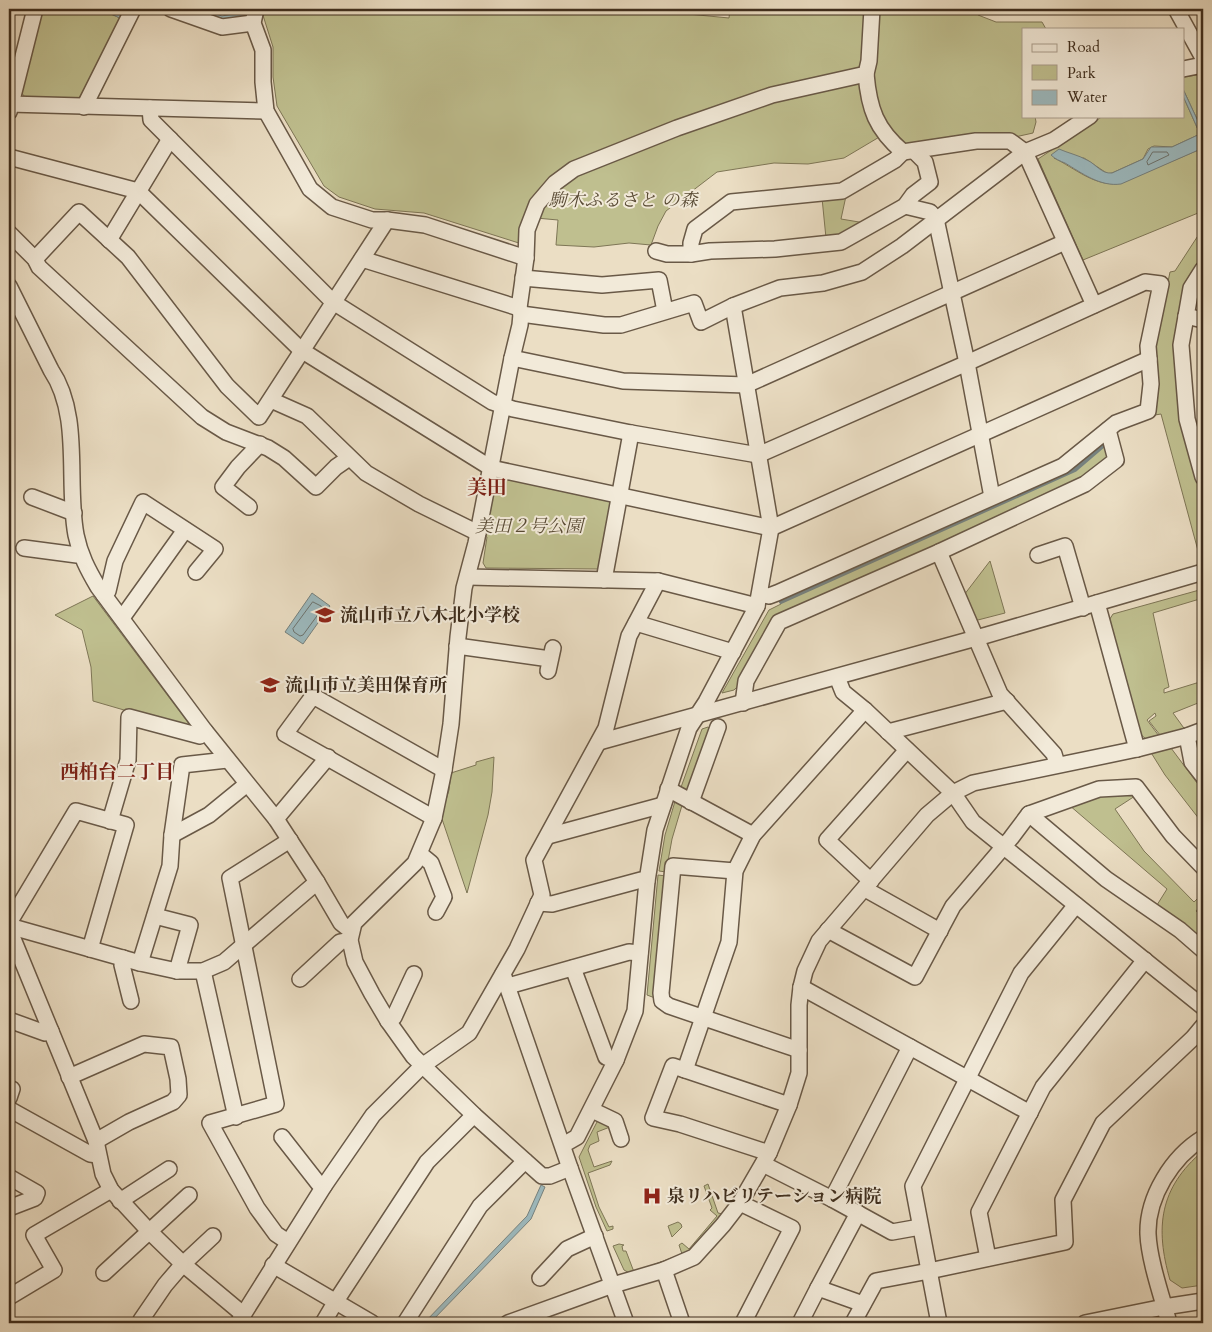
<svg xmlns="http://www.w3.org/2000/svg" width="1212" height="1332" viewBox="0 0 1212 1332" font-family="Cardo,'Noto Serif JP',serif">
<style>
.green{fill:#bfbf8f;stroke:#7e7656}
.water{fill:#9cb9be;stroke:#76817e}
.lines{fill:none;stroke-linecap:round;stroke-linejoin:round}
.shore{stroke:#6d736e;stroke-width:1}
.stream{stroke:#76817e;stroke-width:4}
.minor-casing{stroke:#695947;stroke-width:18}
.minor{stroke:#f2ead9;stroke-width:15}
.labels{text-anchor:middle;stroke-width:4;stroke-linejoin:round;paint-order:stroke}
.park-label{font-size:18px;font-style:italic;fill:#584a34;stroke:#f2ead9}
.poi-label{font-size:18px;font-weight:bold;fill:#3e2d1d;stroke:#f2ead9;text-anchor:start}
.neighbourhood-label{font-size:19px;font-weight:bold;fill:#7a1f14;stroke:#f2ead9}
.quarter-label{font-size:20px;font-weight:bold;fill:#7a1f14;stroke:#f2ead9}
</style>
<rect width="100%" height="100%" fill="#ebdec4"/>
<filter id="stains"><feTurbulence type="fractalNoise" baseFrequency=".004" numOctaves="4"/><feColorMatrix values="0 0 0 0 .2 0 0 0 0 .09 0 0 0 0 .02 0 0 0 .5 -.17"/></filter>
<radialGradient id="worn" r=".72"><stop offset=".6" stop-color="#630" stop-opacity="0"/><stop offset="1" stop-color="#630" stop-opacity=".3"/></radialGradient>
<g class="green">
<polygon points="42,9 100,9 122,19 84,94 77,99 25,97 20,91"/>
<polygon points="261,9 637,9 729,18 730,9 868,9 865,59 859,70 556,176 522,244 424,213 375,209 339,197 324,186 277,106 273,77 273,47"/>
<polygon points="877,9 978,9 976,10 978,15 996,22 1042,22 1046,29 1023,29 1023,116 1035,116 1036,122 1033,133 1015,137 903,145 890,135 872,97"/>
<polygon points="1203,74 1203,132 1183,89 1183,77"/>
<polygon points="859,82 881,136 844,158 808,164 774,163 717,172 666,211 658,226 651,245 629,243 594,247 556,245 558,220 536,218 562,181 744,108"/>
<path d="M 1183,96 L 1200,134 L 1172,147 L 1154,146 L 1148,149 L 1143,159 L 1112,173 L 1108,174 L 1084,158 L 1054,158 C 1075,168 1096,188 1121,183 L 1203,148 L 1203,211 L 1083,260 L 1038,159 L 1103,116 L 1183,116 Z"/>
<polygon points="846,196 841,219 865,223 839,236 826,238 822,198"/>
<polygon points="1203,228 1203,261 1187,286 1181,420 1203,500 1203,557 1200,558 1161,414 1155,415 1158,382 1155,345 1170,272 1175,271"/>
<polygon points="1102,443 1108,446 1109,461 1083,481 787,614 738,686 734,690 722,693 769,610 781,604 779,599 1075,467"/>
<polygon points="497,475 610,499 614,504 600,569 486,568 483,563 487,537 482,535 493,479"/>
<polygon points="990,561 1005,613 974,621 964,595"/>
<polygon points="1203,589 1203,598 1153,613 1169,687 1164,689 1164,693 1203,681 1203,701 1173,713 1186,731 1160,735 1149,721 1156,716 1155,713 1147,720 1159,736 1146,739 1139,733 1108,622 1113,614"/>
<polygon points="93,596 189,724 186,728 93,701 91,667 82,630 55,615"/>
<polygon points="708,727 712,733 686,793 680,790 702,729"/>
<polygon points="1171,748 1203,791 1203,824 1165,775 1150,751"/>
<polygon points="494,757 492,792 488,815 467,893 441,816 449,790 451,773 476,765 476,762"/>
<polygon points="1130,793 1135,796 1115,809 1144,851 1194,902 1203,893 1203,903 1196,911 1203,918 1203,942 1157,905 1167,889 1069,805 1098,795"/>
<polygon points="676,798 683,802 672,839 666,872 659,871 665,835"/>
<polygon points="658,875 666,876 655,998 647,995"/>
<polygon points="598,1120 610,1127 597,1132 599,1141 590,1145 588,1150 594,1167 612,1161 610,1165 588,1173 599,1207 609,1227 613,1226 613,1229 607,1231 596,1207 579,1157"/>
<path d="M 1203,1151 L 1203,1285 L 1182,1288 L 1170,1280 C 1155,1228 1159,1188 1203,1151 Z"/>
<polygon points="708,1184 718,1213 723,1214 697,1245 686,1253 633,1275 624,1270 613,1246 619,1244 624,1245 622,1246 623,1251 626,1251 634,1272 682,1254 679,1245 682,1243 689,1249 717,1216 710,1210 712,1208 704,1186"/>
<polygon points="678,1222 681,1224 682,1227 672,1237 668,1226"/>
</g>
<g class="water">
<polygon points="100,9 113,9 118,11 120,9 127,9 122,19"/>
<polygon points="205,10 222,16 250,11 248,17 222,22 206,16"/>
<path d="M 1183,89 L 1203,132 L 1203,148 L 1121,184 C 1100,187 1082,173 1065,163 C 1060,161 1055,159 1051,155 L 1059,149 C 1068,153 1078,155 1087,160 C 1096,164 1101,174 1112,173 L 1143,159 L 1151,147 L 1172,147 L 1200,134 L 1183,96 Z"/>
<polygon points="312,593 330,606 303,644 285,632"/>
<polygon points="541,1185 545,1187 531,1219 430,1323 424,1323 527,1216"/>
</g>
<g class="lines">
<g class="shore">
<polygon points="1153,152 1167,152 1169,155 1148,165 1147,162"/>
<polygon points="313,602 321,606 322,609 303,635 300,636 294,632 293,629"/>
</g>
<polyline class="stream" points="781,602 1075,470 1103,446"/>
<g class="minor-casing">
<g id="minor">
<polyline points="171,9 222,27 253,23"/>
<polyline points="256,9 253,23 263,50 263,82 266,111 310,189 332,207 372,220 387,220 425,225 526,258"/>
<polyline points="1176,9 1203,58"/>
<polyline points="1183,69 1203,65"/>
<path d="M 866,74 C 869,109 876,129 903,152 L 976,141 L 1010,141 L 1025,152 L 1094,305"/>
<polyline points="9,104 266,111"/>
<polyline points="84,107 133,9"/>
<polyline points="150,108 151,120 333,302 492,402 513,409 631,433 758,455 967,363 1145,282 1161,284 1148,346 1151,384 1148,411 1116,423 1063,466 777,593 769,596 760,594"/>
<polyline points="9,112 35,9"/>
<polyline points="9,157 138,191 301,350 491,468 771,528 1149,359"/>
<polyline points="905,206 930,212 936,219 967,363 992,497"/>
<polyline points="9,233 35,259 39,267 202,417 226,432 268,448 284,458 316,487 336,467 349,458"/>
<polyline points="109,240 170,139"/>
<polyline points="656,251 667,254 691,254 710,251 775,249 841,242 905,206 913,195 930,182 925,162 914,151"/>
<polyline points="691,254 691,243 695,229 731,202 842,191 895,160 903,152"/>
<polyline points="35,259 79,212 128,257 227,386 259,417 387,220"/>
<polyline points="362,259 519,308"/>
<polyline points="1203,269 1191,288 1181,345 1187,419 1203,477"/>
<polyline points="523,278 602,285 659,280 665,311"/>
<path d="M 9,286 L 51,370 C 82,416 66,482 76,535 C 80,555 88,570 98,587 L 205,731 L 276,819 L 317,882 L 341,923 L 351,931"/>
<polyline points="521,314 604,325 621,325 694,303 701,322 733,306 780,288 823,283 862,272 902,246 1025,152 1054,140 1090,116"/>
<polyline points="1186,316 1203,320"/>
<polyline points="512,358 623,381 746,385 1065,242"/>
<polyline points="271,400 307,416 366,473 419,504 478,533"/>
<polyline points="32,497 74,513"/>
<polyline points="249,507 223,487 238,467 260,444"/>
<polyline points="24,548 77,555 81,554"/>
<polyline points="939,552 1000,694 1054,754 1057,764"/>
<polyline points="1038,555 1065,546 1083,608"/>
<polyline points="468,577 658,581 757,606"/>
<polyline points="604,580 631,433"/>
<polyline points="104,595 108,591 115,561 143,502 215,549 196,572"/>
<polyline points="1097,603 1137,749"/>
<polyline points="122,618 185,530"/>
<polyline points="636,623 733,652"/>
<polyline points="457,646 550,659"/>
<polyline points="548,671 553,648"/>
<polyline points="837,677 843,692 865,710 953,793 973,822 1203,1007"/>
<polyline points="743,703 746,681 779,622 939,552 1085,484 1116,460 1108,430"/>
<polyline points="888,732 1007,701"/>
<polyline points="1187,736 1192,762 1203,776"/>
<polyline points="599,742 987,635 1203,572"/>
<polyline points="668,789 753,835"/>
<polyline points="691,802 718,727"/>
<polyline points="1029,814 1106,879 1180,930 1203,950"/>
<polyline points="434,818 285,734 313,696 444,770"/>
<polyline points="276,819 328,757"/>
<polyline points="110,821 128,760 129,717 200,736 205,731"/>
<polyline points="172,835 209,815 247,784"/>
<polyline points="548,836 663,805"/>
<polyline points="420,854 431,863 444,897 436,912"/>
<polyline points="735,871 673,866 661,993 662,1001 669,1006 799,1050"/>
<polyline points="871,881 827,840 907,750"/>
<polyline points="865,889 940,931"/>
<polyline points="538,903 552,904 641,880 647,881"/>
<polyline points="155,916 190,925 177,971"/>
<polyline points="9,923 76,811 126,825 90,949"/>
<polyline points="9,926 140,963 177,971 203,971 224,962 317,882"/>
<polyline points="9,929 96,1141 103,1174 111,1190 149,1231 183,1264 238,1310 244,1313"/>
<polyline points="828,930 915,977 953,906 1011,838 1029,814 1099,789 1136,787 1173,836 1203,867"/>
<polyline points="123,958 122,965 131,1001"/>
<polyline points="140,963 170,866 172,835 182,765 227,760"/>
<polyline points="573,968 606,1057 616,1060"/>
<polyline points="203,971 236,1117"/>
<polyline points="503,974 570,1168 626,1323"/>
<polyline points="300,979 340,942 350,940"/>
<polyline points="508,986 629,952 640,953"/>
<polyline points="801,987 1030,1113"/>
<polyline points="9,1020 45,1033 51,1031"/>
<polyline points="388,1021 394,1017 414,974"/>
<polyline points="685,1070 729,942 735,871 753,835 865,710"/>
<polyline points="69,1077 144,1044 171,1047 178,1079 179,1095 173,1102 129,1122 96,1141"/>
<polyline points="9,1088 12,1089 9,1098"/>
<polyline points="9,1109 90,1154 98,1155"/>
<polyline points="592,1110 615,1121 621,1139"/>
<polyline points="282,1137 318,1183 324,1186"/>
<polyline points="563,1145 577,1137 616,1060 635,1011 647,881 655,830 689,728 706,702 757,606 771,528 733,306"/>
<polyline points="769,1153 680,1124 653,1118 673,1066 789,1105"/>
<polyline points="763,1164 832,1199 892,1232 920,1227"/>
<polyline points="570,1168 550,1176 542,1176 474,1115 413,1056 388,1021 372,994 355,962 350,940 354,923 415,863 434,818 444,770 451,724 458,637 464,588 476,543 512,358 520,325 521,314 519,308 526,258 527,230 537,204 555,183 574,169 677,128 772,95 866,74 869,61 872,9"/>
<polyline points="9,1177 37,1193 35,1198 9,1208"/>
<polyline points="832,1199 910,1047"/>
<polyline points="120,1201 169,1169"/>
<polyline points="740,1203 792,1228 743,1323"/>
<polyline points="288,1242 276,1234 257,1208 210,1123 276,1104 230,878 290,840"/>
<polyline points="988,1258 979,1212 1043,1087 1145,960"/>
<polyline points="273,1265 372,1323"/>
<polyline points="664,1270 694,1257 723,1225 740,1203 769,1153 789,1105 799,1073 799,1005 801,987 805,971 819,941 927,815 953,793 973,783 1137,749 1187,736 1203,730"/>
<polyline points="104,1273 189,1195"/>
<polyline points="540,1278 567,1249 595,1236"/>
<polyline points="818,1288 858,1213"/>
<polyline points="9,1297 54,1270 34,1235 111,1190"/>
<polyline points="141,1320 165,1285 183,1264 213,1236"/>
<polyline points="238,1323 324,1186 373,1115 422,1066 469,1033 517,949 542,895 534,860 606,728 629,636 658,581"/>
<polyline points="323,1323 336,1301 427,1162 474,1115"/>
<polyline points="405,1323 480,1206 525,1161"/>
<polyline points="508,1323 613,1285 664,1270 682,1323"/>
<polyline points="800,1323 818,1288 863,1304"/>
<polyline points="853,1323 876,1281 929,1271 1065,1242 1063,1200 1103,1123 1193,1038 1203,1026"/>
<polyline points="939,1323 913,1186 1021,973 1076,905"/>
<polyline points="1085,1323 1164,1307 1203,1301"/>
<path d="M 1169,1323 C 1162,1297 1149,1260 1148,1234 C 1147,1197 1172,1157 1203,1138"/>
</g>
</g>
<use href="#minor" class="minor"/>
</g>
<defs>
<g id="school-bare" transform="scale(1.5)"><path d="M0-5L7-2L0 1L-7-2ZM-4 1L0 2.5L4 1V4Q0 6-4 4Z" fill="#8f2418" stroke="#f2ead9" stroke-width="2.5" paint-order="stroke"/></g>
<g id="hospital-bare" transform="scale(1.5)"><path d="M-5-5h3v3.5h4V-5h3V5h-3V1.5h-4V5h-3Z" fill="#8f2418" stroke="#f2ead9" stroke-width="2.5" paint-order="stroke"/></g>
</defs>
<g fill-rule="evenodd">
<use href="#school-bare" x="325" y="615"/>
<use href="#school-bare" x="270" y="685"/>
<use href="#hospital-bare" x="652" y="1196"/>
</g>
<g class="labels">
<g class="park-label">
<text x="623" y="206">駒木ふるさと の森</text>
<text x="529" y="532">美田２号公園</text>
</g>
<g class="poi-label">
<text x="340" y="621">流山市立八木北小学校</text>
<text x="285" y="691">流山市立美田保育所</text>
<text x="667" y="1202">泉リハビリテーション病院</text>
</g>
<g class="neighbourhood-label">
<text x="117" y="778">西柏台二丁目</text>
</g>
<g class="quarter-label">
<text x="487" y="494">美田</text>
</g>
</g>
<rect width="1212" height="1332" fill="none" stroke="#ebdec4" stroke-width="30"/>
<rect x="10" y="10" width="1192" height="1312" fill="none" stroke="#3e2d1d" stroke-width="2.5"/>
<rect x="15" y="15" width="1182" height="1302" fill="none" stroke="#3e2d1d"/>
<rect x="1022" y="28" width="162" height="90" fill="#f2ead9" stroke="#aa9e8e"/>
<rect x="1032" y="44" width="25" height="8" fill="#f2ead9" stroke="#aa9e8e"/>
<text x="1067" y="52" font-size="15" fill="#3e2d1d">Road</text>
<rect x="1032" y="65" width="25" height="15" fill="#bfbf8f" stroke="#aa9e8e"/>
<text x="1067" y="78" font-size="15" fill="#3e2d1d">Park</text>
<rect x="1032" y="90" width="25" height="15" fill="#9cb9be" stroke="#aa9e8e"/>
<text x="1067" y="102" font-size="15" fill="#3e2d1d">Water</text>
<rect width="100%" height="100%" filter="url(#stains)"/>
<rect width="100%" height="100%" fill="url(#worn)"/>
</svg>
